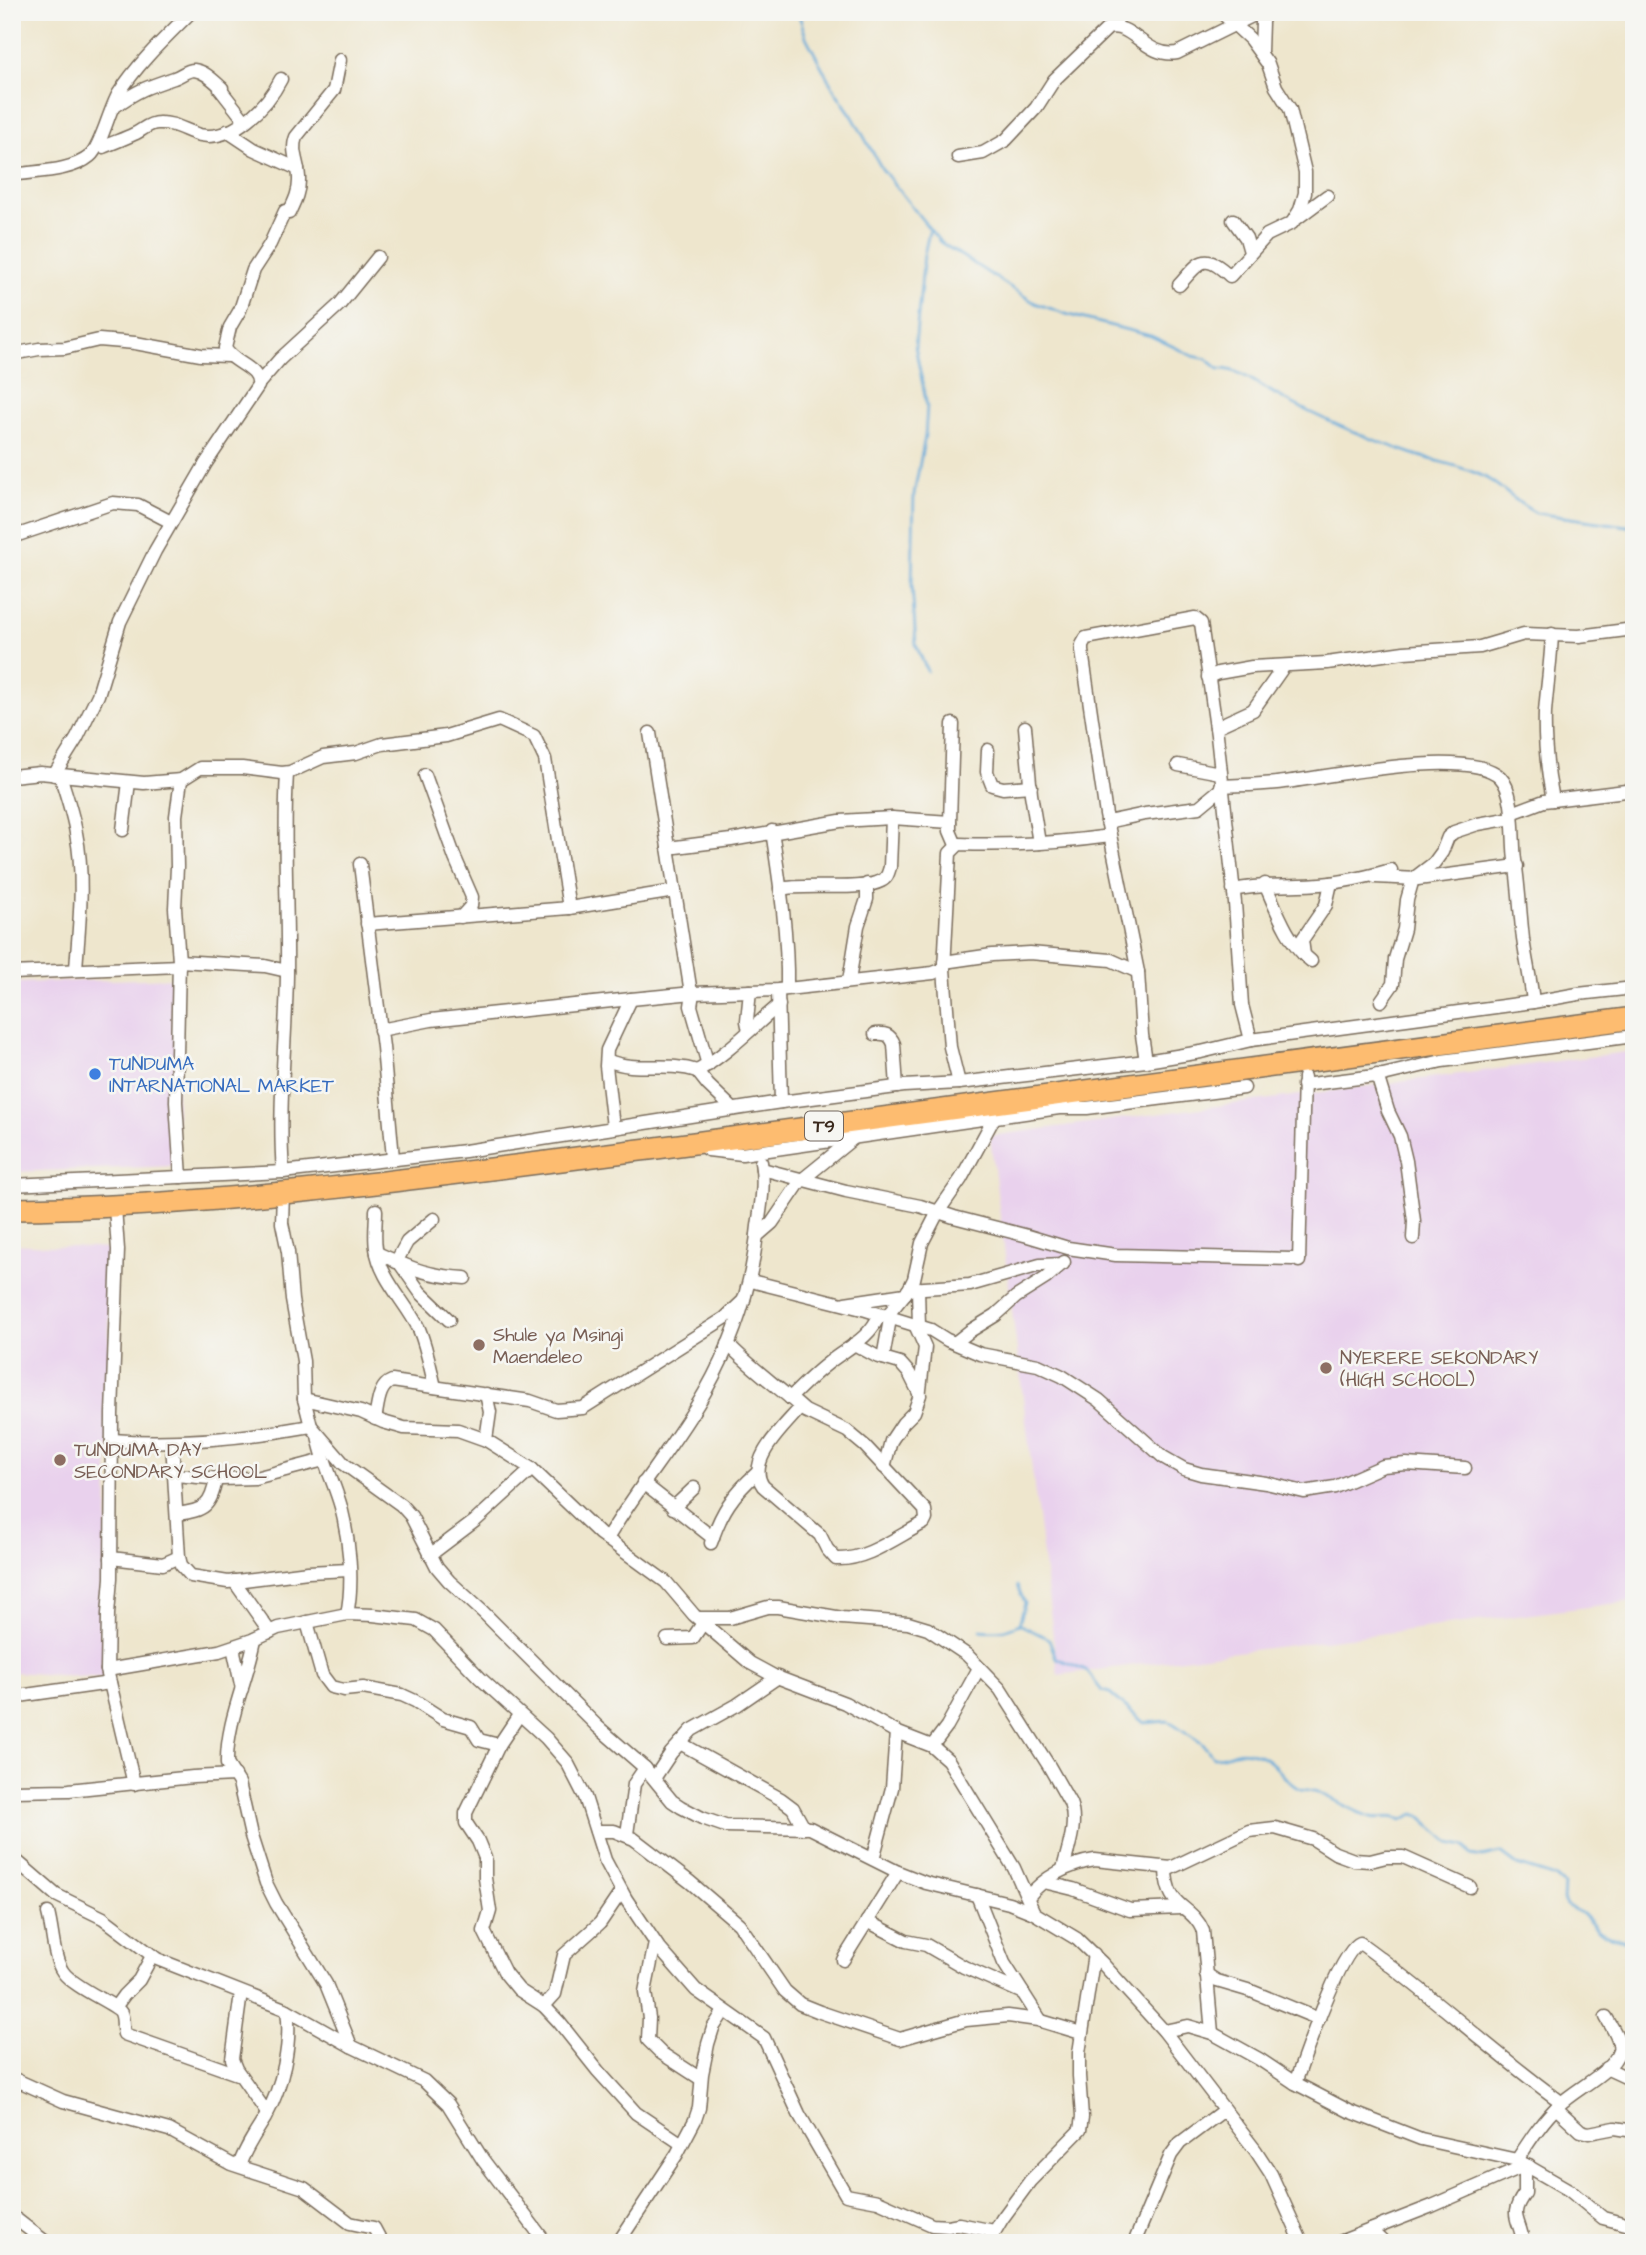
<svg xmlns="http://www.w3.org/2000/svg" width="1646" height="2255" viewBox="0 0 1646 2255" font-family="'Architects Daughter',sans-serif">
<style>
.built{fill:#e9d1ed}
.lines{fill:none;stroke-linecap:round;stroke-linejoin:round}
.stream{stroke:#64a9d9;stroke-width:2.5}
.street-casing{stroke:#7a6c5b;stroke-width:15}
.highway-casing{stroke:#7a6c5b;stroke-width:24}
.street{stroke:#fff;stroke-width:12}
.highway{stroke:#fdbc70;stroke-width:21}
.shop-dot{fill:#3f7fe0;stroke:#f6f6f2;stroke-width:2.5}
.education-dot{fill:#8d6e63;stroke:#f6f6f2;stroke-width:2.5}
.labels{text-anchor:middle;stroke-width:5;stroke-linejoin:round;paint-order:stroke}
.shield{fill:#f6f6f2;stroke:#73675e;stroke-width:2}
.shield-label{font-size:18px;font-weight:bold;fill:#3b2a1e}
.shop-label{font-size:19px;fill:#366cbe;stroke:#f6f6f2;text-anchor:start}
.education-label{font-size:19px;fill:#785e54;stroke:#f6f6f2;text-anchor:start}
</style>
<rect width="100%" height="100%" fill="#f6f6f2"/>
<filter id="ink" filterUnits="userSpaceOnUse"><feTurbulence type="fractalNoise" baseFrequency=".0143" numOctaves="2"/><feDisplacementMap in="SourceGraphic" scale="14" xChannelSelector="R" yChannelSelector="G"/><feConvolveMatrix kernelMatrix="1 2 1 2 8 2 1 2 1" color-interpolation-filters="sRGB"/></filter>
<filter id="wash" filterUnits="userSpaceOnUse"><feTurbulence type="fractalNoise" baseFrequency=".00686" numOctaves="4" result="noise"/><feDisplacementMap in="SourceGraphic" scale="28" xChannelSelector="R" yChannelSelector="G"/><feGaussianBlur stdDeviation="1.57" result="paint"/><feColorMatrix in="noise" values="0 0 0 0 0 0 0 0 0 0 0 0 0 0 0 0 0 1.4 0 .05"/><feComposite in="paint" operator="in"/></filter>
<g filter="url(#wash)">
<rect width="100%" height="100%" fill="#eee6cd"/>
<g class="built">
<polygon points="178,978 176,1166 12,1172 12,983"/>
<polygon points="1634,1051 1634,1601 1058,1675 990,1136"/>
<polygon points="12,1244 110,1249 106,1678 12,1672"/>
</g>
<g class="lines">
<g class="stream">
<path d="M 798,12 L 806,37 L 833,88 L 853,117 L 882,169 L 940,242 L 1035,303 L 1069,315 L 1151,336 L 1193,356 L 1207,359 L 1219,369 C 1239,368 1260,386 1277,395 C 1321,420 1369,439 1416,455 C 1435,461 1455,465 1473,472 C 1497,480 1513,502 1536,513 L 1634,527"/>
<polyline points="927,671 916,645 912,585 914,494 925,436 927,406 915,346 924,255 929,232"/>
<path d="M 1019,1624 L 1049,1639 L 1056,1658 L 1086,1670 L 1102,1691 L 1110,1693 L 1144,1723 L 1168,1721 L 1174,1724 L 1203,1744 L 1213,1757 C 1230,1758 1232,1747 1254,1753 C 1278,1760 1284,1784 1301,1789 C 1306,1790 1311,1790 1317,1792 C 1335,1799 1352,1812 1371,1817 C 1382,1820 1391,1814 1402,1820 L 1414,1814 L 1420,1816 L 1450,1843 L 1464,1846 L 1471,1855 L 1482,1857 L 1501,1853 L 1517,1865 L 1555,1877 L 1564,1885 L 1563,1900 L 1567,1906 L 1581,1913 L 1598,1930 L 1610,1937 L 1634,1943"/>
<path d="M 981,1630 C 997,1632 1005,1631 1019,1624 L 1025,1603 L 1017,1586"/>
</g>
</g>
</g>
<g filter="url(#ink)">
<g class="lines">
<g class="street-casing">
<g id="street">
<polyline points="1112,27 1122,12"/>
<polyline points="1261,52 1262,22 1265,12"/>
<polyline points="220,89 245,121"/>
<path d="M 114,107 C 138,90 147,87 174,78 C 181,76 186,70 194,70 C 205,71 214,81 222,88"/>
<polyline points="227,131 254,149 298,169"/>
<path d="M 103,147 C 114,142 124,139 134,134 C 142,131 148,123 158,123 C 174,122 185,131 200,135 C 233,142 268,105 281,79"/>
<path d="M 958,157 L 983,153 L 1006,140 L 1036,108 L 1054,80 L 1108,28 C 1132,22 1146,58 1177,53 L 1260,12"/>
<path d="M 12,175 C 36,171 71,172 90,156 C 101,147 110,107 119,93 C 138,63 166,37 191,12"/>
<path d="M 289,213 C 294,202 299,193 299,181 C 300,165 290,152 296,137 L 334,90 L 340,60"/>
<polyline points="1296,219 1327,196"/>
<polyline points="1233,220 1246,238 1250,252"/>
<path d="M 1179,285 C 1200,262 1203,251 1230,276 L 1267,235 L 1292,223 L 1300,210 L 1305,193 L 1305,172 L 1290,109 L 1276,87 L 1268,64 L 1250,39 L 1221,12"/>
<polyline points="12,354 39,349 65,348 99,340 135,343 201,355 229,356"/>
<polyline points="259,383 280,359 340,304 378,257"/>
<polyline points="12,537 113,503 138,505 171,522"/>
<path d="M 1552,634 C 1551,661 1547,686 1545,712 C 1544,742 1547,771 1553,800"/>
<polyline points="1208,677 1218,673 1252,667 1327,663 1404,652 1480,647 1524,634 1579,636 1634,629"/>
<polyline points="953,724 950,822 950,831 956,845"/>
<polyline points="1025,727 1031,794 1039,843"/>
<polyline points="1216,727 1253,710 1284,666"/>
<polyline points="650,733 691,993"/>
<polyline points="988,750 987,772 992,785 1003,788 1031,786"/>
<polyline points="1178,765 1220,773"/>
<path d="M 54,775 L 77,738 L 98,695 L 120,622 L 155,551 L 206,463 L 258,386 C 261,367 232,364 225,348 L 230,327 L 240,310 L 253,270 L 270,244 L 285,211"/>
<path d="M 60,775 C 66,794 73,814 76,833 C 85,877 79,925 76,969"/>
<polyline points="425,775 455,858 472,897 471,906 461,917"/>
<polyline points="12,776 40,773 144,783 181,780 200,768 242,768 282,773 290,772 323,757 356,753 382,744 446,736 499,720 534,736 545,759 569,908"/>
<polyline points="181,780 176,816 177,867 175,908 179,961 176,1102 181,1177"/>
<path d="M 1221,786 C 1242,785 1264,785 1285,782 C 1328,777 1469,747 1500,777 C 1516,793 1512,838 1515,860 C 1519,887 1520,912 1523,939 C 1526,960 1531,981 1533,1002"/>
<polyline points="1512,813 1544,801 1634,790"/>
<polyline points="1107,822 1145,814 1199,807 1222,788"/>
<polyline points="123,830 129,782"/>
<path d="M 772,831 C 780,883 788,936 787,988"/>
<polyline points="668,848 731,840 840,821 892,818 950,822"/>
<polyline points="360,864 383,1047 393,1158"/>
<polyline points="1375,877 1418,879 1517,866"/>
<path d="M 1265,884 C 1276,909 1289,945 1311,961"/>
<path d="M 780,889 C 807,883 860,892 881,881 C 887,878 888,874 890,867 L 892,818"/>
<path d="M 1233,890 C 1256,885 1276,886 1299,885 C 1330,885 1360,879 1391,870"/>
<polyline points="367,924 569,908 675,891"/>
<polyline points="1304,955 1302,940 1326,905 1331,883"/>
<polyline points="179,961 265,966 287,971"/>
<polyline points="944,962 992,955 1030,953 1111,960 1138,972"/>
<polyline points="12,973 179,966"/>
<polyline points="849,981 858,926 867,899 867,884"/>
<polyline points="778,990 781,1102"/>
<polyline points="693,993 691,1006 708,1065"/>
<polyline points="1381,1001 1393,984 1395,959 1404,929 1407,900 1413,879 1434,863 1442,852 1448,837 1454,832 1478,824 1512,818"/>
<polyline points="380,1030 431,1020 631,999 693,993 778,990 933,973 944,969"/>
<polyline points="749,1031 747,1021 750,991"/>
<path d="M 875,1034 C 885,1033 890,1034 894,1044 L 897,1087"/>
<path d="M 607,1060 C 636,1073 667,1061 697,1071 L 708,1085 L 733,1109"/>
<polyline points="1146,1061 1142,1035 1138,972 1106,815 1082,651 1082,645 1086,638 1195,618 1201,623 1217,735 1235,903 1242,1005 1251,1040"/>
<path d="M 697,1071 C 725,1056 755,1025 779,1005"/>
<polyline points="1377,1075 1388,1111 1400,1136 1406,1161 1414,1221 1413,1238"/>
<path d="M 959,1083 L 950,1047 L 944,969 L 950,853 L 959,844 C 1009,846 1060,843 1110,836"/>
<polyline points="1303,1085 1383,1075 1442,1061 1634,1036"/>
<polyline points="613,1127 606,1066 607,1050 631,999"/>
<polyline points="699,1144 708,1150 742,1154 1059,1108 1087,1108 1244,1088"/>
<polyline points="762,1169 846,1191 920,1206 954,1217 1028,1236 1068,1248 1116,1255 1293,1259"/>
<path d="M 283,1172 C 278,1106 286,1041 287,975 C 288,907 283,840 287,773"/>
<polyline points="803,1179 856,1136"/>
<polyline points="12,1185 283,1172 465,1151 781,1102 904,1086 959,1083 1146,1061 1201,1052 1251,1040 1533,1002 1578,994 1634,988"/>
<polyline points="283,1192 282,1223 288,1252 292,1300 303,1361 304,1399 311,1426 344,1464 401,1505 411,1516 437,1567 449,1581 483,1612 598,1727 645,1768 672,1801 681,1807 702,1818 725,1826 810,1828 898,1872 926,1883 1009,1903 1034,1913 1077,1939 1102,1963 1164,2031 1256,2151 1271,2174 1302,2243"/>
<polyline points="115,1207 118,1250 112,1414 111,1578 108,1614 107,1670 134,1784"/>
<path d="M 376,1210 C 376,1222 374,1236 376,1248 C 380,1279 406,1302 419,1329 C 427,1348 430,1367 435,1387"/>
<polyline points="757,1236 772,1223 802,1179"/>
<path d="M 377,1253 C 411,1268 427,1276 465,1278"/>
<polyline points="1299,1261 1304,1077"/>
<polyline points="396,1262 407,1242 434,1219"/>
<polyline points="401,1265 420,1292 449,1320"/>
<polyline points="751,1281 866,1310 931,1330 947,1340 980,1354 1038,1365 1062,1376 1099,1400 1163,1457 1184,1469 1201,1474 1266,1483 1304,1492 1335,1487 1383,1466 1406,1464 1465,1468"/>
<polyline points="918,1288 919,1327"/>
<polyline points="909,1289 970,1285 1040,1265 1063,1264"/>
<polyline points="845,1303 905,1294"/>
<polyline points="886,1317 909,1289 914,1279 922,1243 938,1212 961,1179 994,1118"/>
<polyline points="956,1342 970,1331 996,1315 1016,1297 1046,1278 1064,1262"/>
<path d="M 728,1344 C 751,1368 780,1388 805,1411 L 847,1431 L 865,1446 L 925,1510 L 926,1519 L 924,1523 C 898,1536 866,1561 836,1559 L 827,1549 L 820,1535 L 763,1486 C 745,1461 785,1426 800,1408"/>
<polyline points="854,1344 876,1356 900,1363 909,1373 920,1395"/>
<polyline points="883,1358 890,1319"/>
<polyline points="486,1394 490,1412 486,1440"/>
<path d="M 790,1398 C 802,1386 814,1374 827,1364 C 845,1349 871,1338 879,1315"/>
<polyline points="304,1399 361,1412 383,1422 404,1428 458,1430 486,1440 532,1469 600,1534 666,1582 694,1615 750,1663 774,1676 845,1703 896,1732 932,1746 948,1760 1014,1868 1034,1913"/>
<path d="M 375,1419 C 378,1406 378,1386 392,1381 L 530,1401 L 556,1410 L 583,1408 L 725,1318 L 744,1300"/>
<path d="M 318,1435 C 322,1460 334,1482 341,1507 C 349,1539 354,1581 347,1614"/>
<path d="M 112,1440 C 178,1445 245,1438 311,1426"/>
<polyline points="172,1442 179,1557 181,1565 191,1576 228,1582 308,1572 349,1570"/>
<polyline points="884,1467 891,1441 903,1423 914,1412 919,1398 925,1347 916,1327"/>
<polyline points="175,1475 221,1479 255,1478 324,1460"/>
<polyline points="643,1483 713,1538"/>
<polyline points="673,1508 694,1488"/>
<path d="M 178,1514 C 204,1510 211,1507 216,1479"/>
<path d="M 607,1539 C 637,1488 676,1443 705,1392 C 734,1341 752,1285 758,1226 C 761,1205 765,1183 761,1162"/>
<path d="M 711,1543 C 721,1512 733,1494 757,1473"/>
<polyline points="430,1555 475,1521 532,1469"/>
<polyline points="111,1558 163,1564 179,1557"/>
<polyline points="234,1581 270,1632"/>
<path d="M 698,1618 L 730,1618 L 768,1607 L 778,1607 L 842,1618 L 908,1623 L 928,1629 L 967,1655 L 1000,1689 L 1049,1766 L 1070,1803 C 1078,1824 1068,1848 1063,1869"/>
<polyline points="307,1622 322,1675 331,1687 344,1690 363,1688 402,1695 415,1701 443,1719 471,1727 479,1740 499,1745"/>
<path d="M 255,1639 C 247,1681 226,1722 227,1764 L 239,1783 L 251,1836 L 266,1883 L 276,1903 L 326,1984 L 351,2046"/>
<polyline points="667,1639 693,1638 703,1623"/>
<polyline points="233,1647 242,1689"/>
<polyline points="107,1670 219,1651 252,1640 278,1628 347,1614 373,1615 416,1620 434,1630 480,1678 546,1738 567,1762 585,1797 605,1860 626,1899 659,1948 696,1990 764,2038 799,2114 846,2195 878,2201 932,2225 948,2226 959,2224 994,2231"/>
<polyline points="12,1697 110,1683"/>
<polyline points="519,1715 499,1745 466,1813 466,1823 478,1841 485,1858 485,1878 490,1911 484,1931 505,1973 519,1990 544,2006 559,2022 598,2071 636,2113 682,2144"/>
<polyline points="680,1743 781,1799 793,1808 804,1828"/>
<polyline points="932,1746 947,1726 979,1668"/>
<polyline points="655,1777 671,1753 692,1730 737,1705 778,1677"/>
<polyline points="12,1791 69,1790 193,1777 235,1775"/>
<polyline points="596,1831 614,1831 634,1839 690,1882 739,1924 785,1991 800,2004 820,2012 900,2039 966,2020 1008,2016 1038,2020 1081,2033"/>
<polyline points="627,1834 634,1784 645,1768"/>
<polyline points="12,1857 56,1895 103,1918 157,1959 287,2010 351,2046 424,2081 448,2104 483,2160 546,2243"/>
<polyline points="873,1859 892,1788 896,1732"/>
<path d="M 1166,1868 C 1166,1910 1191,1903 1203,1931 L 1212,2033"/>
<polyline points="1044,1882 1073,1889 1130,1910 1181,1908"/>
<polyline points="977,1895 1004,1963 1041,2021"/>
<path d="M 1028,1897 C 1044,1877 1069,1864 1095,1860 L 1171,1868 L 1249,1831 L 1275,1828 L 1313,1839 L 1335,1853 L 1354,1860 L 1370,1861 L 1386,1857 L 1403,1857 L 1470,1887"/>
<path d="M 48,1913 C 53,1931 53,1958 63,1972 C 74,1988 118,2005 121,2013 C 124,2019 122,2028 124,2034 L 240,2075"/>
<polyline points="867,1921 906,1941 926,1945 964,1967 1023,1993"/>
<polyline points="655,1943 645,1992 649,2018 648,2040 661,2053 701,2079"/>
<polyline points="843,1960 898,1872"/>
<polyline points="1206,1974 1217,1981 1251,1991 1319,2019"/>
<polyline points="241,1993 232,2059 236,2069 267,2113"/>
<polyline points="116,2006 124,1995 139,1980 152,1956"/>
<polyline points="544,2006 555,1994 564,1955 600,1923 621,1892"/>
<polyline points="1164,2031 1188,2026 1212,2033 1259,2059 1295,2083 1349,2111 1421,2139 1517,2160 1569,2190 1603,2218 1626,2224 1634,2224"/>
<polyline points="1606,2068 1634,2081"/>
<polyline points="12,2078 63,2101 169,2130 231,2164 304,2188 350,2223 374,2228 382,2243"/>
<path d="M 1295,2083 C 1304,2059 1340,1950 1360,1943 C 1430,1993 1492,2052 1561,2102"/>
<polyline points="1556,2108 1581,2131 1589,2133 1615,2128 1634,2131"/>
<path d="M 1517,2160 C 1530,2140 1542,2121 1559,2105 C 1575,2089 1613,2072 1619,2051 C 1622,2041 1611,2026 1606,2017"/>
<path d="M 239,2166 C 245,2148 255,2134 265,2118 C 282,2087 292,2045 287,2010"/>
<polyline points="12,2216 47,2243"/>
<polyline points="1370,2230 1384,2243"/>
<polyline points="618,2243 677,2154 695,2120 699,2108 702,2074 708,2044 713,2028 724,2011"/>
<polyline points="988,2243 1002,2219 1030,2181 1080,2130 1082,2117 1079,2076 1079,2053 1094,1954"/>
<polyline points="1134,2243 1171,2155 1180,2143 1224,2110"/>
<polyline points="1337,2243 1432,2206 1526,2165"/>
<path d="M 1523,2243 C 1521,2219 1507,2217 1525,2193 L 1525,2174 L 1529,2166"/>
</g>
</g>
<g class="highway-casing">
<path id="highway" d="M 12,1209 C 225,1207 438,1175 649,1149 C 978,1108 1306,1063 1634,1018"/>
</g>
<use href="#street" class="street"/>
<use href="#highway" class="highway"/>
</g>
</g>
<circle class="shop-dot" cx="95" cy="1074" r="7"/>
<g class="education-dot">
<circle cx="479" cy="1345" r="7"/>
<circle cx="1326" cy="1368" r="7"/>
<circle cx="60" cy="1460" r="7"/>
</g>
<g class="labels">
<rect class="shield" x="805" y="1111.5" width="38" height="29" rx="5"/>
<g class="shield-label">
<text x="824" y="1132">T9</text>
</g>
<g class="shop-label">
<text x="109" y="1070">TUNDUMA<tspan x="109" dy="22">INTARNATIONAL MARKET</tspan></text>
</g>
<g class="education-label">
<text x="493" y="1341">Shule ya Msingi<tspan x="493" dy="22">Maendeleo</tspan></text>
<text x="1340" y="1364">NYERERE SEKONDARY<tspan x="1340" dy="22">(HIGH SCHOOL)</tspan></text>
<text x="74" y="1456">TUNDUMA DAY<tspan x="74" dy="22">SECONDARY SCHOOL</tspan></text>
</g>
</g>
<rect width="1646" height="2255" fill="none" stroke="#f6f6f2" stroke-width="42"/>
</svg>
